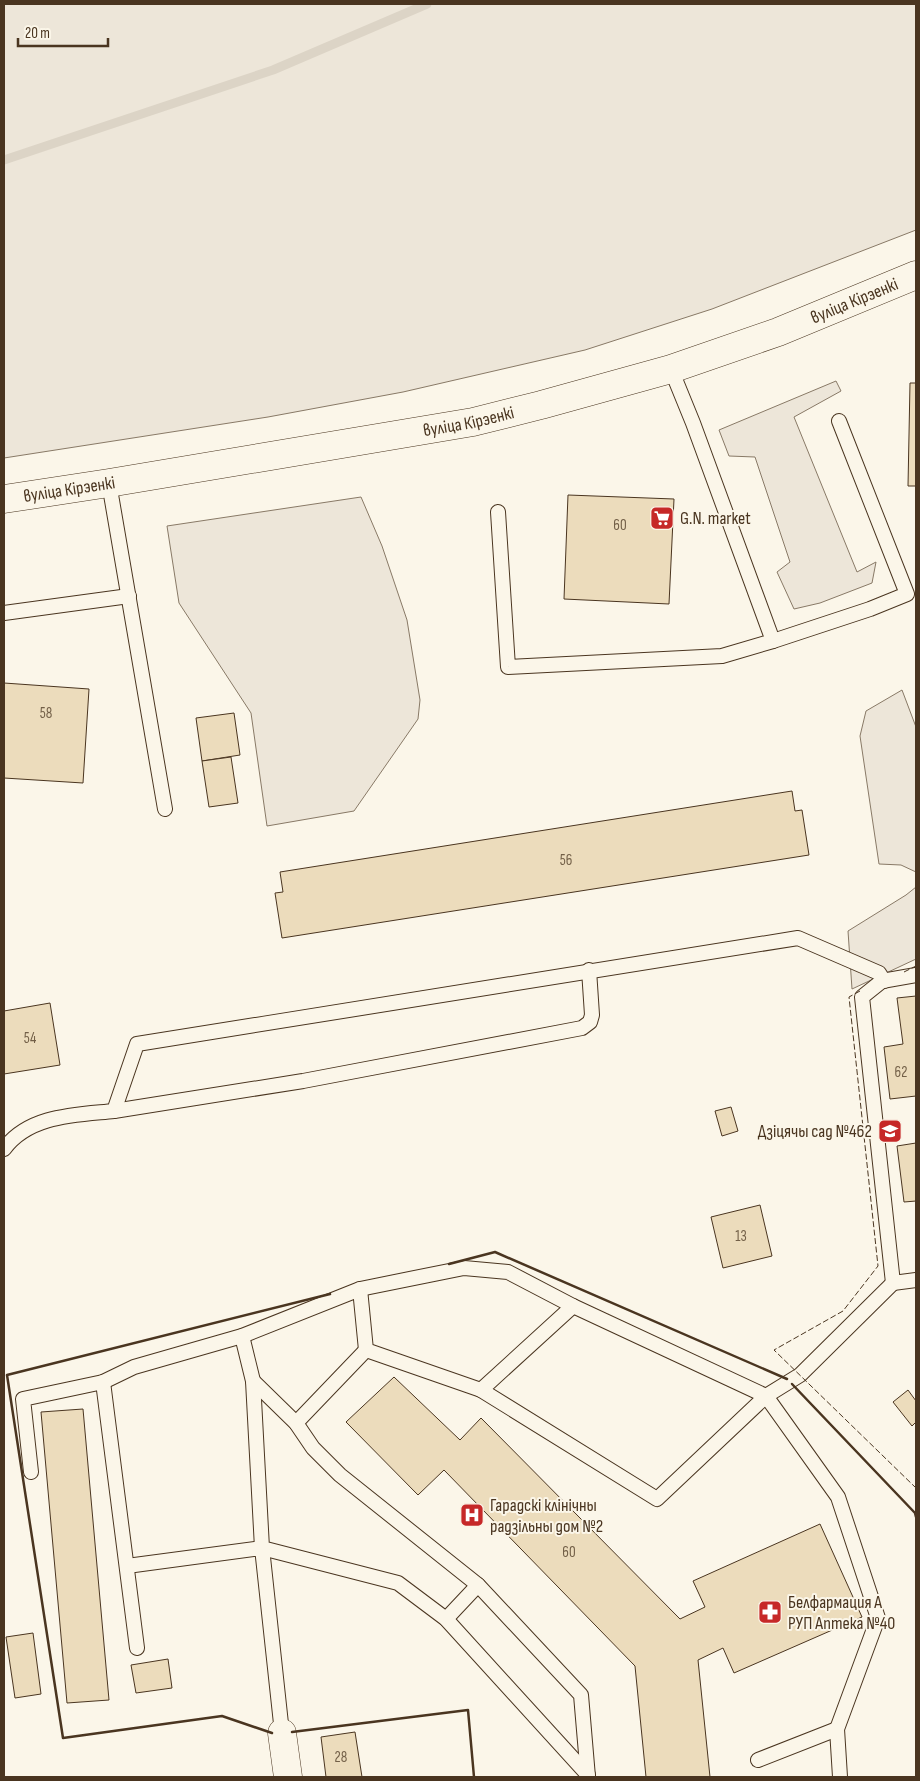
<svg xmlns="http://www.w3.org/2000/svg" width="920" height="1781" viewBox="0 0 920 1781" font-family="'Sofia Sans Condensed',sans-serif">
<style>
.green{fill:#ede6d9;stroke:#887966}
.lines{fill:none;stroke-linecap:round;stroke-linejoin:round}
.stream{stroke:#dcd4c6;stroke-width:9}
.building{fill:#ecdcbc;stroke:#4a3520}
.service-casing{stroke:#4a3520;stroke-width:16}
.minor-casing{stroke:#4a3520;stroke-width:29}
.tertiary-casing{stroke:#4a3520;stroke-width:29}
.service{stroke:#fbf6e9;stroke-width:14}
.minor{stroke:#fbf6e9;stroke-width:28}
.tertiary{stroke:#fbf6e9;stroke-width:28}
.fence{stroke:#4a3520;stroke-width:1;stroke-dasharray:6 2.5;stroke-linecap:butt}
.wall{stroke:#4a3520;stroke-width:2.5}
.labels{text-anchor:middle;stroke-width:4;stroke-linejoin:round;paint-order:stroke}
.number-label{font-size:15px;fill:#725f47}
.street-label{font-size:18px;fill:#4a3520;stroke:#fbf6e9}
.poi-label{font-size:18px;fill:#4a3520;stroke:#fbf6e9;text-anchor:start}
</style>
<rect width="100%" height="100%" fill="#fbf6e9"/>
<g class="green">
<polygon points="4,4 916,4 916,230 712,309 585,350 403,392 268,417 4,458"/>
<polygon points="836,381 841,391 794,417 857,572 876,562 872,583 820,603 794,609 777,572 790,562 755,457 729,456 719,430"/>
<polygon points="361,497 382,546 407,620 420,700 418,719 354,811 267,826 251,713 179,603 167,526"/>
<polygon points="902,690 916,727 916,872 901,865 879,864 860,736 866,711"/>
<polygon points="916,887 916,959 852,989 848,931 906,895"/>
</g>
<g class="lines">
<polyline class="stream" points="4,160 273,70 427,4"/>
</g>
<g class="building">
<polygon points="910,383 916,383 916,486 908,486"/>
<polygon points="568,495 674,499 669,604 564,599"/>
<polygon points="4,683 89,689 83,783 4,778"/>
<polygon points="234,713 240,755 202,761 196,718"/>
<polygon points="231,757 238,803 209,807 202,761"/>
<polygon points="792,791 795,811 802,810 809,855 282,938 275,893 283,892 280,872"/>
<polygon points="916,996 916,1096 890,1099 884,1047 903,1044 897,998"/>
<polygon points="50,1003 60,1065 4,1074 4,1011"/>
<polygon points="731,1107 738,1131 722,1136 715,1111"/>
<polygon points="916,1143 916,1201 904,1202 897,1146"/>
<polygon points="760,1205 772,1256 723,1268 711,1217"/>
<polygon points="394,1377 460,1440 481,1418 680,1619 705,1607 693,1581 820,1524 862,1617 734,1673 723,1648 698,1660 710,1777 646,1777 635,1666 444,1470 418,1495 346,1422"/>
<polygon points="908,1390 916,1401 916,1422 912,1426 893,1402"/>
<polygon points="83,1409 109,1700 67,1703 41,1412"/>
<polygon points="33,1633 41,1694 15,1698 6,1637"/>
<polygon points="168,1659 172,1688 136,1693 131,1665"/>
<polygon points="355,1732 362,1777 326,1777 321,1737"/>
</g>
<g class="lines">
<g class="service-casing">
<g id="service">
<polyline points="109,483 165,809"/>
<polyline points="498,512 508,667 722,656 773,641 693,423 671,369"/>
<polyline points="4,613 129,596"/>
<polyline points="773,641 870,609 907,594 839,421"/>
<polyline points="916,975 882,981 862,997 893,1283 916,1280"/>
<polyline points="114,1111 303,1081 582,1028 590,1022 592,1015 589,970"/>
<path d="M 4,1149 C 29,1115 75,1115 114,1111 L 137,1044 L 798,938 L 879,973 L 884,981"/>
<polyline points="360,1289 366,1350 481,1390"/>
<polyline points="573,1306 481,1390 657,1499 766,1396 800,1375 893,1283"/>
<polyline points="242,1336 253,1381 262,1548 398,1583 446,1619 588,1775"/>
<polyline points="253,1381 296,1423 313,1448 340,1475 478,1585 581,1695 588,1777"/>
<polyline points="103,1382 137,1648"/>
<polyline points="296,1423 366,1350"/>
<polyline points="31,1472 23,1399 103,1382 134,1367 242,1336 360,1289 464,1268 508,1272 573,1306 766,1396 838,1497 878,1618 837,1729 840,1777"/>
<polyline points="127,1566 262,1548 282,1733"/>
<polyline points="446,1619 478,1585"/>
<polyline points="758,1760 837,1729"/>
</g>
</g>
<g class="minor-casing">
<polyline id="minor" points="282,1733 288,1777"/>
</g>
<g class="tertiary-casing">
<g id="tertiary">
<path id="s1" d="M 4,499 L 109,483 L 473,422 L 541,405 L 671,369 L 778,332 L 916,275"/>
</g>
</g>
<use href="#service" class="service"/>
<use href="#minor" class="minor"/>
<use href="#tertiary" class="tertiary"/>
<g class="fence">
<polyline points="904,972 916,966"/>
<polyline points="860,991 849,997 878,1266 843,1311 774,1350 916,1488"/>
</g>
<g class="wall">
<polyline points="449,1264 495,1252 787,1379"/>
<polyline points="792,1384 915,1513 916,1517"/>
<polyline points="292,1732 468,1710 474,1777"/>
<polyline points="272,1733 222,1716 63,1738 7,1375 330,1294"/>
</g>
</g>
<defs>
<g id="supermarket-square" transform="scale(1.25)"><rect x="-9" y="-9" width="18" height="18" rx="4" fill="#c62828" stroke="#fbf6e9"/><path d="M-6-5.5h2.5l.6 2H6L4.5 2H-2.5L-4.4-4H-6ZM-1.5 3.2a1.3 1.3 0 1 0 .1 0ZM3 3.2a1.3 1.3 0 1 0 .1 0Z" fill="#fff"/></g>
<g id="school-square" transform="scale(1.25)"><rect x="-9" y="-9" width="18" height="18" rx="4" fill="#c62828" stroke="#fbf6e9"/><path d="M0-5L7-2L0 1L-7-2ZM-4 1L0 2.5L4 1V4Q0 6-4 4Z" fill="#fff"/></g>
<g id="hospital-square" transform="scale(1.25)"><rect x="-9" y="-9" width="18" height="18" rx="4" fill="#c62828" stroke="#fbf6e9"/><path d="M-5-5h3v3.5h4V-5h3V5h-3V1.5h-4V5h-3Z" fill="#fff"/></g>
<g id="pharmacy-square" transform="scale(1.25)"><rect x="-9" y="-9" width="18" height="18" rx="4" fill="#c62828" stroke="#fbf6e9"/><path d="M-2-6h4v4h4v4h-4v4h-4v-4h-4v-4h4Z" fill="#fff"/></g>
</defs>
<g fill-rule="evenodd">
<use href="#supermarket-square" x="662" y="518"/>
<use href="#school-square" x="890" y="1131"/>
<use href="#hospital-square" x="472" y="1515"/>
<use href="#pharmacy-square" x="770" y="1612"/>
</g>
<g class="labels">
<g class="number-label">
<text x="620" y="530">60</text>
<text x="46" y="718">58</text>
<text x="566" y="865">56</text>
<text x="30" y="1043">54</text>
<text x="901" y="1077">62</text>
<text x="741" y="1241">13</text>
<text x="569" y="1557">60</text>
<text x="341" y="1762">28</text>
</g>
<g class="street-label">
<text dy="6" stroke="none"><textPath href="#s1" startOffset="876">вуліца Кірэенкі</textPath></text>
<text dy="6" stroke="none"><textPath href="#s1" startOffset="471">вуліца Кірэенкі</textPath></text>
<text dy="6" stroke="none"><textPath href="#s1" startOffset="66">вуліца Кірэенкі</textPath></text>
</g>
<g class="poi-label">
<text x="680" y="524">G.N. market</text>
<text x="872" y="1137" text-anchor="end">Дзіцячы сад №462</text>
<text x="490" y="1511">Гарадскі клінічны<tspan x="490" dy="21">радзільны дом №2</tspan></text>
<text x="788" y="1608">Белфармация А<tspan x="788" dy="21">РУП Аптека №40</tspan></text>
</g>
</g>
<rect width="920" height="1781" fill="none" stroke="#4a3520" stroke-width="10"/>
<path d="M18 38v8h90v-8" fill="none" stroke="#4a3520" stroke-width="2.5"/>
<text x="25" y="38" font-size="15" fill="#4a3520" stroke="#fbf6e9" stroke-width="4" paint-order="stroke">20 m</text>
</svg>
